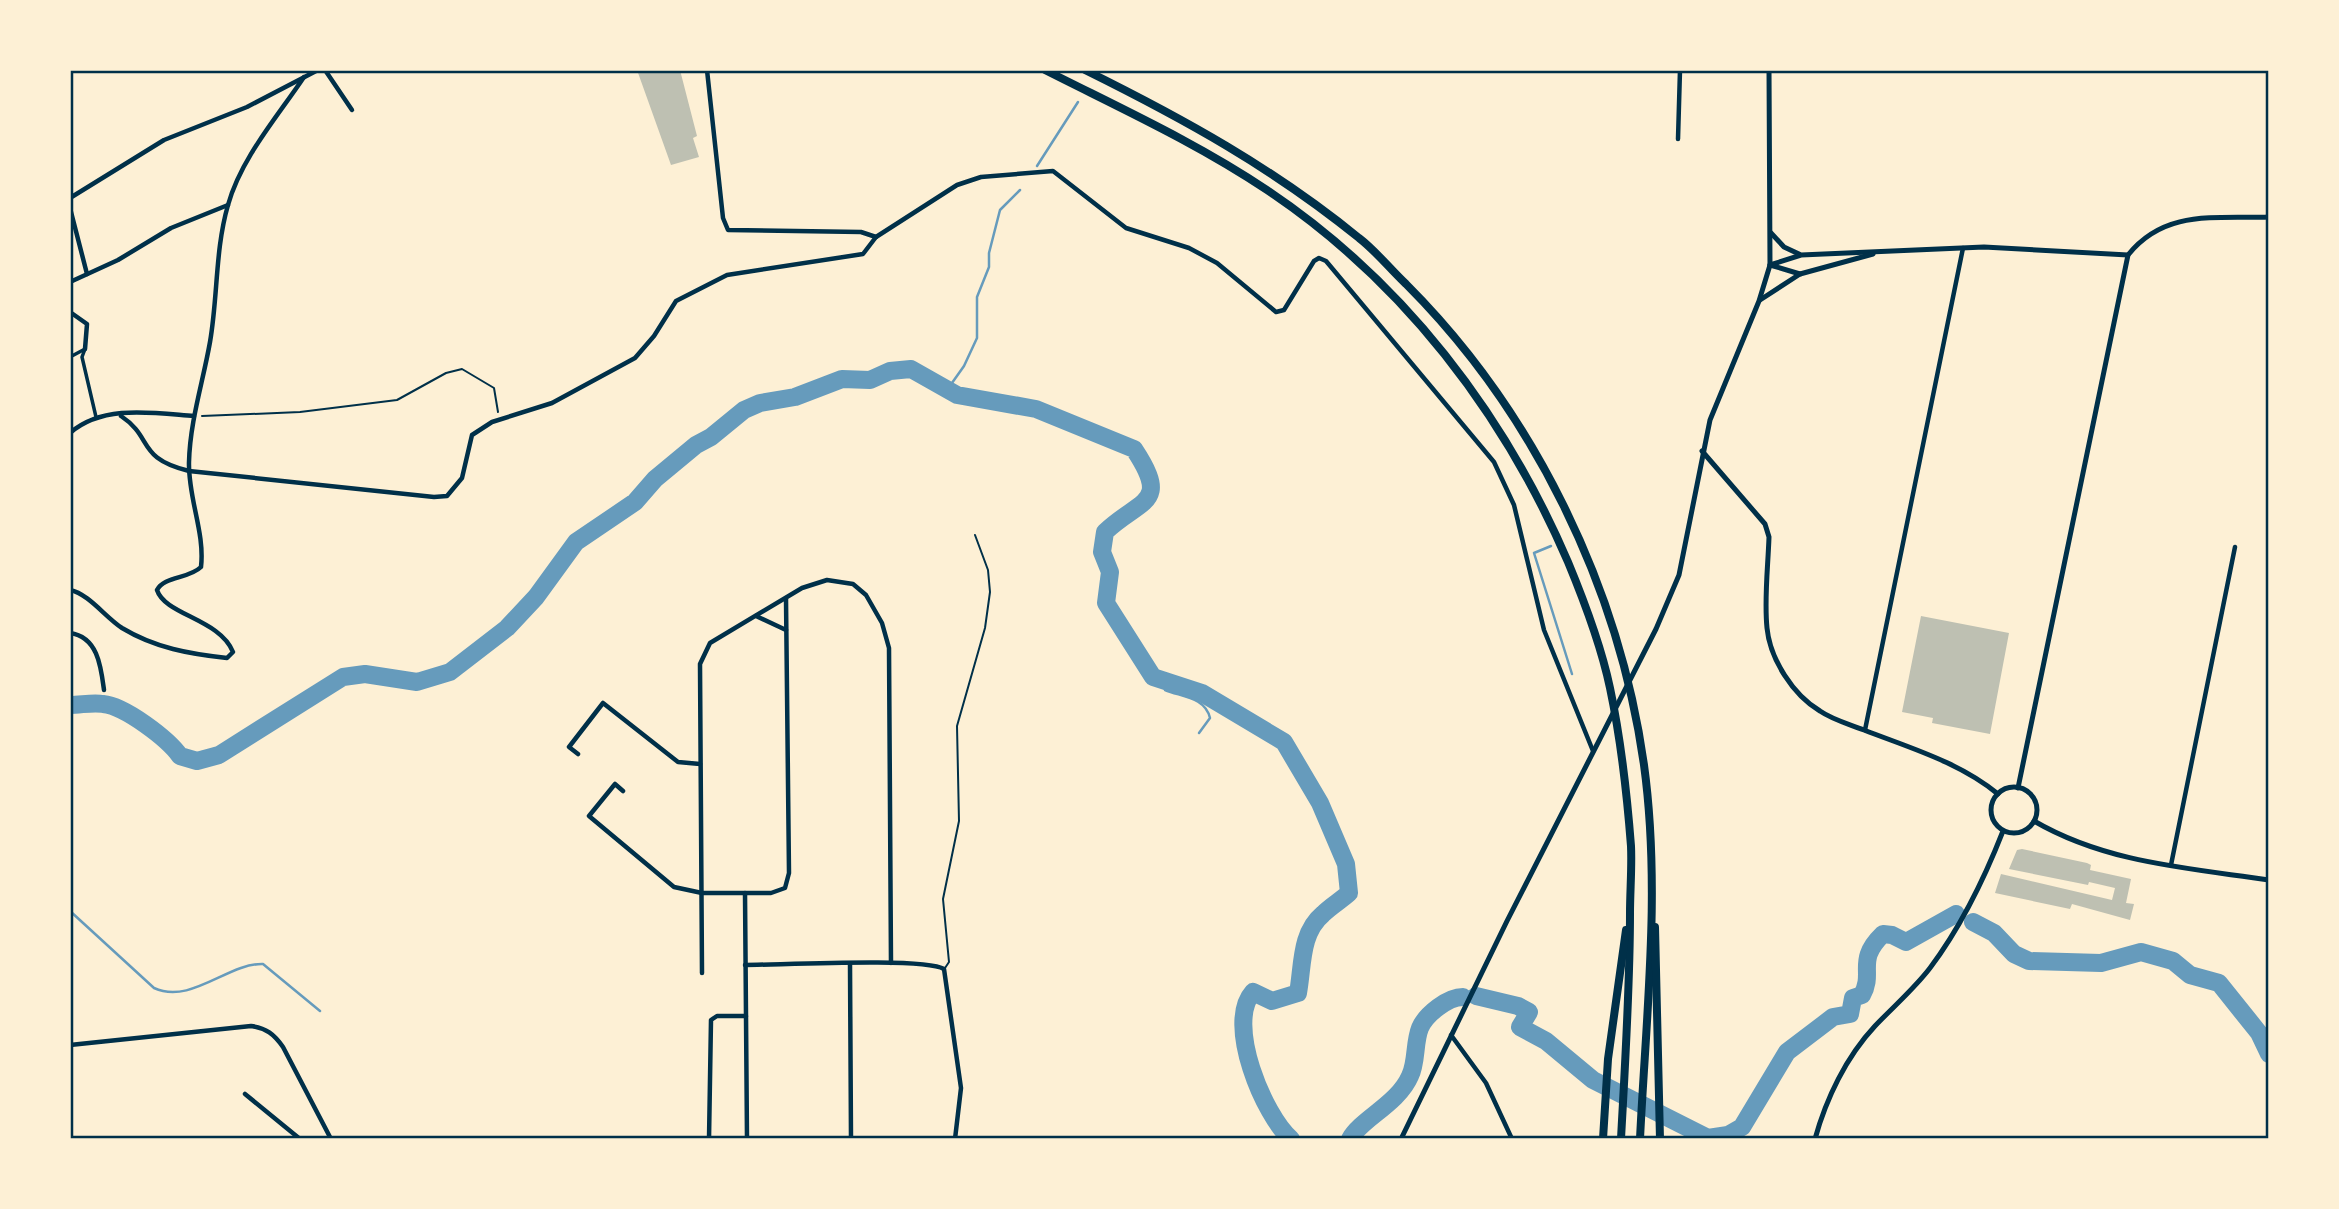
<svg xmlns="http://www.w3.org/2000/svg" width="2339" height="1209" viewBox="0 0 2339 1209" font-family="Overpass,sans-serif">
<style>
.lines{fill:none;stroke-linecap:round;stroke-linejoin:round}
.stream{stroke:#669bbc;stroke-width:2.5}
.river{stroke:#669bbc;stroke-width:18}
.building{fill:#bec0b2}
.path{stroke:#003049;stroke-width:2}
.service{stroke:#003049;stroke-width:2}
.pedestrian{stroke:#003049;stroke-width:3.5}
.minor{stroke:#003049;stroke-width:4.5}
.tertiary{stroke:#003049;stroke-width:5}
.motorway{stroke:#003049;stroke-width:8}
.neatline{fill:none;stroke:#003049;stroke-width:2.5}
</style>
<rect width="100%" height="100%" fill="#fdf0d5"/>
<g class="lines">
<g class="stream">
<polyline points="1037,166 1078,102"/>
<polyline points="947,390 964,366 977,338 977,297 989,267 989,253 1000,210 1020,190"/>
<polyline points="1551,546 1534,553 1572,674"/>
<path d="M 1164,679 L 1165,690 C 1182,697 1205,697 1210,718 L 1199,733"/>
<path d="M 70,911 L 154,988 C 191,1005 228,963 263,964 L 320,1011"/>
</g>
<g class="river">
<path d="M 70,705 C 81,705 93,702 103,704 C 125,706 168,739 180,756 L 197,761 L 219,755 L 343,677 L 365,674 L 417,682 L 450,672 L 507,628 L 536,597 L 576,542 L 635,502 L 655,479 L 696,445 L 711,437 L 744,410 L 760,403 L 795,397 L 842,379 L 870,380 L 890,371 L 911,369 L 957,395 L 1036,409 L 1134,449 C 1171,505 1141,498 1105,532 L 1102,552 L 1110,572 L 1106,603 L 1153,677 L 1202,693 L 1284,742 L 1320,803 L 1346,864 L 1349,893 C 1340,901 1331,906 1323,914 C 1300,933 1303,966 1298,993 L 1272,1001 L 1253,992 C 1225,1023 1264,1116 1291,1139"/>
<polyline points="1973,922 1994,933 2014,954 2029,961 2101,963 2141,952 2173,961 2190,975 2219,983 2259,1033 2269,1054"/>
<path d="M 1476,996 L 1518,1006 L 1529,1012 L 1520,1027 L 1546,1041 L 1593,1080 L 1708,1138 L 1728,1135 L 1742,1127 L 1787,1052 L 1833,1017 L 1850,1014 L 1853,998 L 1862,995 C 1875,972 1855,961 1883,934 L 1892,935 L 1906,942 L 1956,914"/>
<path d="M 1350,1139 C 1361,1119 1398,1104 1410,1076 C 1417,1062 1414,1043 1420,1028 C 1426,1014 1448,997 1463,997"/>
</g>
</g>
<g class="building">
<polygon points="637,70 680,70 697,136 693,138 699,157 671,165"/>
<polygon points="1921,616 2009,633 1990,734 1932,723 1933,718 1902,712"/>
<polygon points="2022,849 2087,863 2091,865 2090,870 2131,879 2126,903 2134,904 2130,920 2072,904 2070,909 1995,893 2001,874 2112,900 2115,888 2089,882 2088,885 2009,869 2017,850"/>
</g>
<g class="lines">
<polyline class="path" points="202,416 300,412 397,400 446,373 462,369 494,388 498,412"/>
<polyline class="service" points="945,968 949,962 943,899 959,821 957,726 985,628 990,592 988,570 975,535"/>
<g class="pedestrian">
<polyline points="85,349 82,357 96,417"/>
<polyline points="70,357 85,349"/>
</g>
<g class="minor">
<polyline points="325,70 352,110"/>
<polyline points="707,70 723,218 728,230 861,232 876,237"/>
<polyline points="1678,139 1680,70"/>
<polyline points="70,198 164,140 247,107 318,70"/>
<polyline points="70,208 87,274"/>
<polyline points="70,282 118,260 171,228 228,205"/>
<polyline points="70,312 87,324 85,349"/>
<path d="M 121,416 C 154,438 136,458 189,471 L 434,497 L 447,496 L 462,478 L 472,435 L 492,422 L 552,403 L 635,358 L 654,336 L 676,301 L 727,275 L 863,254 L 876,237 L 957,185 L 981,177 L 1053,171 L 1126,228 L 1189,248 L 1217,263 L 1276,312 L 1284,310 L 1314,261 L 1319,258 L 1326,261 L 1494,462 L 1514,505 L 1544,630 L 1593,751"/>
<path d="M 70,433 C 103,404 154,413 194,416"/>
<path d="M 70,590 C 89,594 105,617 122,628 C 155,648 190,654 227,658 L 233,652 C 220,619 165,615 157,590 C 164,576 189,579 201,567 C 205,532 188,498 189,462 C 190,421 203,382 210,342 C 218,296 215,250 228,205 C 241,158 278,116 304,77"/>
<polyline points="756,616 786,630"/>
<path d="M 70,633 C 98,637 101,667 104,690"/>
<polyline points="1865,730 1963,248"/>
<polyline points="578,754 569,747 603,703 678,762 700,764"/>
<polyline points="623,791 615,784 589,816 674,887 702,893 771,893 785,888 789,873 786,599"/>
<polyline points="2171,865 2235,547"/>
<polyline points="745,893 747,1139"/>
<polyline points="850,964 851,1139"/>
<path d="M 745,965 C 778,965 925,957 944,969 L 961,1088 L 955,1139"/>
<polyline points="702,973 700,664 710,643 802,588 827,580 853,584 866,595 882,623 889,648 891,963"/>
<polyline points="1451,1035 1486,1083 1512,1139"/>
<path d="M 70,1045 L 251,1026 C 266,1028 274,1034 283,1047 L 331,1139"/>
<polyline points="245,1094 300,1139"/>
<polyline points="696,1139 709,1139 711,1020 717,1016 746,1016"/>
</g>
<g class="tertiary">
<polyline points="1771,233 1784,247 1799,254"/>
<polyline points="1770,265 1801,255 1984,247 2128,255"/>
<polyline points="1770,265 1800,274"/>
<polyline points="1760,300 1800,274 1873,254"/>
<path d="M 1702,451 L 1765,524 L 1769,537 C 1768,567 1764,599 1767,628 C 1770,659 1793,695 1820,711 C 1833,720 1849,724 1864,730 C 1910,748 1959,762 1998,794"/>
<circle cx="2014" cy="810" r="23"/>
<path d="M 2018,788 L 2128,255 C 2165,209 2215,219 2269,217"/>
<path d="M 2034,821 C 2106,863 2188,868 2269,880"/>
<polyline points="1401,1139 1507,921 1656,629 1679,575 1710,420 1759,301 1770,265 1769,70"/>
<path d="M 1815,1139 C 1826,1099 1846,1057 1875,1026 C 1893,1007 1914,989 1930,968 C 1960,928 1985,877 2003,831"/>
</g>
<g class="motorway">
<path d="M 1045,70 C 1120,108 1197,143 1267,190 C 1403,281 1504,413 1568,562 C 1585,603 1601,645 1610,688 C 1621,740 1627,794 1631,846 C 1632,868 1630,891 1630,913 C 1630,988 1625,1064 1621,1139"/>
<path d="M 1085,70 C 1184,119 1273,168 1359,238 C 1376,251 1390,269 1406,284 C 1533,411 1619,586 1644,765 C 1661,889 1646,1015 1640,1139"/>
<polyline points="1655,927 1660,1139"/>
<polyline points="1603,1139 1608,1059 1626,930"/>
</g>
</g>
<rect width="2339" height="1209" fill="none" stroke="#fdf0d5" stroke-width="144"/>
<rect x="72" y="72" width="2195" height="1065" class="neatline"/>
</svg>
